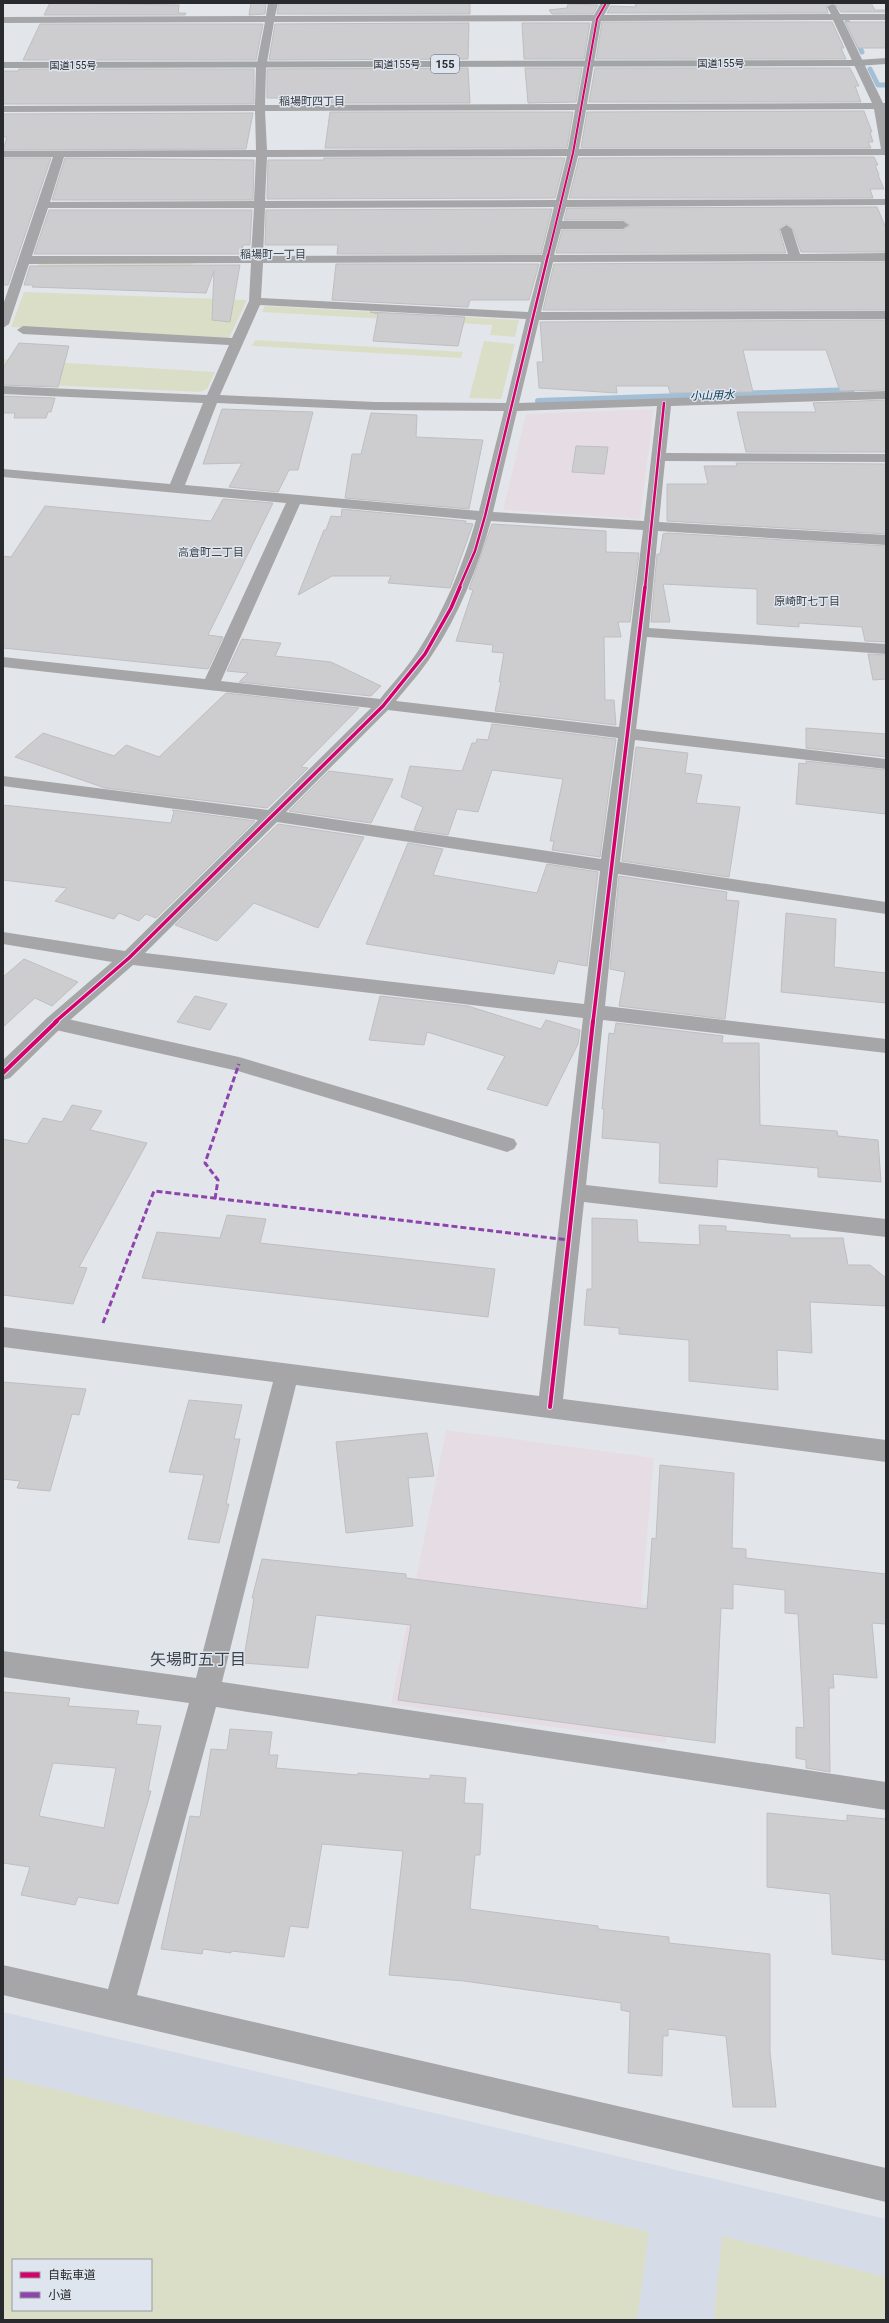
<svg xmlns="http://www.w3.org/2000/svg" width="889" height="2323" viewBox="0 0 889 2323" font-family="Roboto,'Noto Sans JP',sans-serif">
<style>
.commercial{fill:#e6dce4}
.built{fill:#d5dce7;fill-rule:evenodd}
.green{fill:#dbdec6;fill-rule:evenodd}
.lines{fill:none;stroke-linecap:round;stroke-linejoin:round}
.stream-far1{stroke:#a3bfd6;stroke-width:5}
.stream{stroke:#a3bfd6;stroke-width:6}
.building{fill:#cdcdcf;stroke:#bfbec0;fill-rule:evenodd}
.lane{fill:#a6a6a8;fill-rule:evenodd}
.street{fill:#a6a6a8;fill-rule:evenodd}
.highway{fill:#a2a4a6;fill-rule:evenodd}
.quiet{stroke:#8e44ad;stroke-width:3;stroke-dasharray:6 3;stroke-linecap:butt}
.cycleway-far3-casing{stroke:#dfe5ee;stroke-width:3}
.cycleway-far2-casing{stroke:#dfe5ee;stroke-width:4}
.cycleway-far1-casing{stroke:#dfe5ee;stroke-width:5.5}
.cycleway-casing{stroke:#dfe5ee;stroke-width:6}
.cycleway-far3{stroke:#d6006c;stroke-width:2}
.cycleway-far2{stroke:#d6006c;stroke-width:2.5}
.cycleway-far1{stroke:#d6006c;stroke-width:3.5}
.cycleway{stroke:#d6006c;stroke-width:4}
.labels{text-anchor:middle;stroke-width:3;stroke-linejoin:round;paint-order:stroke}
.far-street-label{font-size:10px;fill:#282a2d;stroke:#dfe5ee}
.shield{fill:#dfe5ee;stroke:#5f6267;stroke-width:1}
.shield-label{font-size:11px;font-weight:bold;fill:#282a2d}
.far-neighbourhood-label{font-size:11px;fill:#3e434a;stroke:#dfe5ee}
.far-water-label{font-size:11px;font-style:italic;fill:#023251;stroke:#dfe5ee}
.near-neighbourhood-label{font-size:16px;fill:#3e434a;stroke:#dfe5ee}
</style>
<rect width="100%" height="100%" fill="#e2e6ea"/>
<g class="commercial">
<polygon points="654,409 640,519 503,510 526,414"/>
<polygon points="446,1430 654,1458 641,1604 678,1611 666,1743 391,1704"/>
</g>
<path class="built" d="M 3,2012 L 886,2219 L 886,2320 L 3,2320 ZM 13,2260 L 151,2260 L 151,2310 L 13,2310 Z"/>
<g class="green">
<polygon points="39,263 193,263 192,270 38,266"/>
<polygon points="24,292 247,300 229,338 11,327"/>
<polygon points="265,306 519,320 515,337 490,335 492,325 262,312"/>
<polygon points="255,340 463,352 461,358 252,346"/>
<polygon points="484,341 515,344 501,399 469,398"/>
<polygon points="3,359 215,372 207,389 200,392 3,383"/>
<path d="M 3,2077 L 649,2232 L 637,2320 L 3,2320 ZM 13,2260 L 151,2260 L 151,2310 L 13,2310 Z"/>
<polygon points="722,2236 886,2277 886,2320 714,2320"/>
</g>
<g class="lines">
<g class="stream-far1">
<polyline points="847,21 862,52"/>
<polyline points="870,69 878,85 886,85"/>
</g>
<polyline class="stream" points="538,401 852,390"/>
</g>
<g class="building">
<polygon points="50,3 179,5 178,13 186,13 185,15 44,15"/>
<polygon points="251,3 266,3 265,14 249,15"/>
<polygon points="279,3 470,3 470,14 277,14"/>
<polygon points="635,3 831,3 826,7 828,13 607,13 611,6 636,7"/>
<polygon points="834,3 871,3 875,10 886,10 886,12 841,12"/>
<polygon points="568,4 598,5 593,14 552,14 549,10 567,8"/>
<polygon points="602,22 832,22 844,48 841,48 846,59 596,59"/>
<polygon points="845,22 886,22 886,48 858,48"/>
<polygon points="469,23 468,59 269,60 275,24"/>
<polygon points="522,23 590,23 584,59 524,59"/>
<polygon points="40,24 263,24 256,60 23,60"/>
<polygon points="468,68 470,103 331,103 332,98 267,98 267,69"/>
<polygon points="525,68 582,68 576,102 528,103"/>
<polygon points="595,68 850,68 859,86 855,86 861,102 589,102"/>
<polygon points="19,69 254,69 254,104 3,104 3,71 18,71"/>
<polygon points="864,111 872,132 870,132 873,142 868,142 871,148 581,148 587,112"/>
<polygon points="330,112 573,112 567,148 325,148"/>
<polygon points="253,113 246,149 3,150 7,137 3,137 3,114"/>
<polygon points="874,157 878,165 875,165 879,175 878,175 884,189 870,189 873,198 569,198 579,158"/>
<polygon points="3,158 51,158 8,285 3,285"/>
<polygon points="65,158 254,160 253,200 52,200"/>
<polygon points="324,158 565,158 555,198 267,199 268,160 324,160"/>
<polygon points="877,207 886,228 886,252 801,252 793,229 785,224 779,229 786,253 556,253 562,230 623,230 630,225 623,220 564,220 567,208"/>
<polygon points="552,209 541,254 337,254 338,245 265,245 266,210"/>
<polygon points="49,210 252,210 250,245 243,245 241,254 34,254"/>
<polygon points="886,262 886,310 543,310 554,264"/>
<polygon points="336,264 539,264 529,300 470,300 468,307 332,300"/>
<polygon points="240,265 230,322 212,320 214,271 206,293 32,287 34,285 24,285 30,266"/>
<polygon points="370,312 465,317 458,346 373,341 378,314"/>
<polygon points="886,320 886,390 840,391 826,350 743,350 753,392 670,393 668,386 616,386 617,393 539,388 537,362 543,362 540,322"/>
<polygon points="19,343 69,346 58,387 3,385 3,368"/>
<polygon points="3,396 55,398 51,412 48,412 46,418 14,418 15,413 3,413"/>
<polygon points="886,400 886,452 746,452 737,412 816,412 813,403"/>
<polygon points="222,409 313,412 298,470 289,470 278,492 229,487 242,463 203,464"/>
<polygon points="371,413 417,415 416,437 483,440 469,509 345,498 352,454 361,454"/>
<polygon points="576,446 608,447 604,474 572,472"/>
<polygon points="736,463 886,464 886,534 667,521 667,484 708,484 704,466 737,466"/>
<polygon points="223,499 273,503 208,635 223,637 208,669 3,648 3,556 11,557 45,506 211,521"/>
<polygon points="342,509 466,521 465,523 473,524 450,588 388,583 391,576 332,576 298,595 324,530 326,530 331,516 341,517"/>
<polygon points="492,524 606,531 606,552 639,553 630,622 618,622 621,637 604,637 605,700 614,700 616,725 495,711 501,682 499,682 504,653 492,652 493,645 456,641 473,590 469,589"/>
<polygon points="667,533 886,546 886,642 865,641 862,627 799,623 799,627 757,624 757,589 663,584 670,622 651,622 657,554 660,554 663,534"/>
<polygon points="242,639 281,643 275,656 331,662 381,686 371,696 239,682 248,673 227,671"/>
<polygon points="868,654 886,655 886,679 873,680"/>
<polygon points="226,693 359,708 301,767 308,768 267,808 105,788 15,757 43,733 114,756 126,745 159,757"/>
<polygon points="492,724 616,739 600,857 552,850 554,841 550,841 563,779 492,770 478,812 457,809 448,835 414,830 423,807 401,797 410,766 462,771 472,743 476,743 477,739 488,740"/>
<polygon points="806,728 886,734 886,757 806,748"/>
<polygon points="636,747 688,753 685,773 702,775 696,803 740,807 729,877 622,861"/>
<polygon points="806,761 886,770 886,814 796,804 799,763 806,764"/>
<polygon points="329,771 393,779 371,823 289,811"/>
<polygon points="3,805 171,823 174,811 172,810 255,821 156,918 146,914 139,921 119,913 114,919 55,901 67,888 3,880"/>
<polygon points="278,824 364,837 318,928 254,903 217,941 175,925"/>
<polygon points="408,843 443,849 433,875 537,893 547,864 598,872 587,966 558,961 554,974 366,944"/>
<polygon points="619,876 727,892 726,900 739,901 725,1019 619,1006 625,972 610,969"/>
<polygon points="786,913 836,919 834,967 886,973 886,1003 781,992"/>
<polygon points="24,959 78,982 52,1006 35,998 3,1027 3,977"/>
<polygon points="195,996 227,1004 210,1030 177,1022"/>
<polygon points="380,996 468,1006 541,1029 546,1020 580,1030 578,1044 547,1106 487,1089 505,1056 427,1032 424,1045 369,1040"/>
<polygon points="616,1023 723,1036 722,1043 759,1043 760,1125 837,1131 838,1136 878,1140 881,1182 818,1177 818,1168 718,1159 717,1187 659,1183 660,1143 602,1138 604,1109 602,1109 609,1033 614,1034"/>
<polygon points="72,1105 102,1111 90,1130 147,1143 79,1267 87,1268 73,1304 3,1295 3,1139 27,1144 43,1118 62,1122"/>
<polygon points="227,1215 266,1219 260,1243 495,1269 488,1317 142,1278 157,1232 220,1238"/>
<polygon points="592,1218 637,1220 638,1242 700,1245 699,1225 726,1226 726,1231 790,1235 790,1238 843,1238 848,1265 870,1265 886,1278 886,1306 810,1302 812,1353 777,1350 778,1390 689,1381 689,1340 619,1334 619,1328 584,1325 587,1289 592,1289"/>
<polygon points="3,1382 86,1389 79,1415 72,1414 50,1491 17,1488 20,1481 3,1479"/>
<polygon points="189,1400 242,1405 234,1439 240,1439 226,1504 229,1504 219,1543 188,1539 204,1475 169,1472"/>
<polygon points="427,1433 434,1476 408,1478 413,1526 346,1533 336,1442"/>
<polygon points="660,1465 734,1473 732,1548 746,1549 746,1558 886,1574 886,1624 872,1623 877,1678 833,1674 834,1688 829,1688 830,1772 806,1768 806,1760 796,1758 796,1727 804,1728 798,1614 785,1613 785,1590 733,1584 733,1609 721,1608 715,1743 398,1700 411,1625 316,1615 308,1668 243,1663 254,1598 252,1598 262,1559 406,1574 406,1578 647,1609 652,1538 656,1539"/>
<path d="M 3,1692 L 70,1698 L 68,1706 L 139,1711 L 136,1724 L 161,1726 L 148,1791 L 151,1791 L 118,1904 L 78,1897 L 75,1905 L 21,1895 L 30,1867 L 3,1863 ZM 53,1763 L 116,1768 L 104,1828 L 39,1816 Z"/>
<polygon points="230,1729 272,1732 269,1755 278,1755 276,1768 357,1775 358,1773 430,1779 430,1775 466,1778 464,1803 483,1804 480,1855 475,1855 470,1909 598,1926 598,1929 669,1937 669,1943 770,1954 770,2052 776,2107 733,2107 726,2036 668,2029 668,2036 663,2036 662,2076 628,2073 630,2012 621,2010 621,2003 464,1981 389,1975 403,1851 322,1844 308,1928 290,1926 284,1957 231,1951 231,1953 203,1949 202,1954 161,1949 190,1816 200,1817 211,1749 227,1750"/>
<polygon points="767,1813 847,1821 847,1815 886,1819 885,1960 832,1954 830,1894 767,1887"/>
</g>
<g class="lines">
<polygon class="lane" points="54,1016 239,1057 514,1139 517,1144 514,1149 507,1152 238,1071 47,1028 44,1023 47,1018"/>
<path class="street" d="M 268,3 L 278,3 L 275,16 L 594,15 L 601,3 L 611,3 L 604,15 L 831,14 L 827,7 L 832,4 L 835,5 L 840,14 L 886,14 L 886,20 L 843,20 L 883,103 L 886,103 L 886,155 L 578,156 L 567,200 L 886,199 L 886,205 L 566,207 L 562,221 L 623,221 L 629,225 L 623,229 L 561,229 L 554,255 L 788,254 L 780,229 L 786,225 L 792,229 L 800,254 L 886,253 L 886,261 L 553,262 L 541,312 L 886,311 L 886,319 L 539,320 L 519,403 L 886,391 L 886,399 L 671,406 L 666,453 L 886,454 L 886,462 L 665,461 L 659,522 L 886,535 L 886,545 L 658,531 L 649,628 L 886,644 L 886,654 L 647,637 L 636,729 L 886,759 L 886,769 L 635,740 L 620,862 L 886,902 L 886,914 L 618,874 L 605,1006 L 886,1039 L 886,1053 L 603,1020 L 586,1185 L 886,1219 L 886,1237 L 584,1202 L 563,1399 L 886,1440 L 886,1462 L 296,1385 L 222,1682 L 886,1782 L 886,1810 L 216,1707 L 137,1995 L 886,2168 L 886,2202 L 3,1995 L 3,1965 L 108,1989 L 189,1703 L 3,1677 L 3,1651 L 196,1678 L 273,1382 L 3,1347 L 3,1327 L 539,1396 L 583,1018 L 133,965 L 61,1028 L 10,1078 L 3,1080 L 3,1060 L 47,1018 L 112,962 L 3,944 L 3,932 L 125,951 L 258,820 L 3,786 L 3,776 L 268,810 L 371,708 L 3,667 L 3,657 L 205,679 L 286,503 L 3,477 L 3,469 L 170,484 L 203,403 L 3,394 L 3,386 L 207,395 L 229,345 L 23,334 L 17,330 L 23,326 L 232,338 L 249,301 L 251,263 L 29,264 L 9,324 L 3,328 L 3,305 L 53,157 L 3,157 L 3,151 L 256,150 L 255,111 L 3,112 L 3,106 L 255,105 L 256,68 L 265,22 L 3,23 L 3,17 L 266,16 ZM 833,20 L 872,103 L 587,104 L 601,21 ZM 592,21 L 577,104 L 265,105 L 266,68 L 274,22 ZM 874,109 L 881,149 L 579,149 L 586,110 ZM 575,110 L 568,149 L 267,150 L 265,111 ZM 567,156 L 556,200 L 265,201 L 267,157 ZM 64,157 L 256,157 L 254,201 L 50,202 ZM 554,207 L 542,255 L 263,256 L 265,208 ZM 48,208 L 254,208 L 251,256 L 32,256 ZM 541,262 L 528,312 L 261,298 L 263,263 ZM 260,305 L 526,319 L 506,403 L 375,402 L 220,395 ZM 217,403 L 375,410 L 504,411 L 479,511 L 185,485 ZM 657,406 L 644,521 L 493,512 L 517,411 ZM 300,504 L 476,520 C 463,566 444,611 418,651 C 407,668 392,684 380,699 L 221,681 ZM 491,521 L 643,530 L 619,727 L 396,701 C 408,686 422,671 432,655 C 459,615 478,567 491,521 ZM 388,710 L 618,738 L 601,859 L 286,812 ZM 277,822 L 600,871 L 584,1004 L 145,953 Z"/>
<polygon class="highway" points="886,58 886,64 857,66 3,68 3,62 857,60"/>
<g class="quiet">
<polyline points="215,1199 218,1180 205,1163 239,1064"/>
<polyline points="103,1323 154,1191 569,1240"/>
</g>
<g class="cycleway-far3-casing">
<polyline id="cycleway-far3" points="548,256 573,153 597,19 606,3"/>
</g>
<g class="cycleway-far2-casing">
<g id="cycleway-far2">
<polyline points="459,588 475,551 485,516 548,255"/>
<polyline points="645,588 664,403"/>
</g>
</g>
<g class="cycleway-far1-casing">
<g id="cycleway-far1">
<polyline points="55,1022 129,958 383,706 425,654 451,608 460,587"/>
<polyline points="593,1022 645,587"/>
</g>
</g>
<g class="cycleway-casing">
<g id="cycleway">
<polyline points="3,1073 57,1021"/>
<polyline points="550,1407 593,1021"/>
</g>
</g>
<use href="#cycleway-far3" class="cycleway-far3"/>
<use href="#cycleway-far2" class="cycleway-far2"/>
<use href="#cycleway-far1" class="cycleway-far1"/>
<use href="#cycleway" class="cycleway"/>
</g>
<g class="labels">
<g class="far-street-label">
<text x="721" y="67">国道155号</text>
<text x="397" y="68">国道155号</text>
<text x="73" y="69">国道155号</text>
</g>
<rect class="shield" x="431" y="55" width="28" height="18" rx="3"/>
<g class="shield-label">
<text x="445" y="68">155</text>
</g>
<g class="far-neighbourhood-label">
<text x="312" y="105">稲場町四丁目</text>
<text x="273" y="258">稲場町一丁目</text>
<text x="211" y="556">高倉町二丁目</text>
<text x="807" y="605">原崎町七丁目</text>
</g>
<g class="far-water-label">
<text transform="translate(712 395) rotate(-2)" y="4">小山用水</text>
</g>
<g class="near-neighbourhood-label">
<text x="198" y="1665">矢場町五丁目</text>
</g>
</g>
<rect width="889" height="2323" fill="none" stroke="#282a2d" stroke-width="8"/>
<rect x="12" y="2259" width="140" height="52" fill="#dfe5ee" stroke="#969aa1"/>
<rect x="20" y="2272" width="20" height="6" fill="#d6006c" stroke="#969aa1"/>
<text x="48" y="2279" font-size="12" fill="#282a2d">自転車道</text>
<rect x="20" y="2292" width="20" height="6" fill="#8e44ad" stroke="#969aa1"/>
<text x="48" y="2299" font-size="12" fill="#282a2d">小道</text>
</svg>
